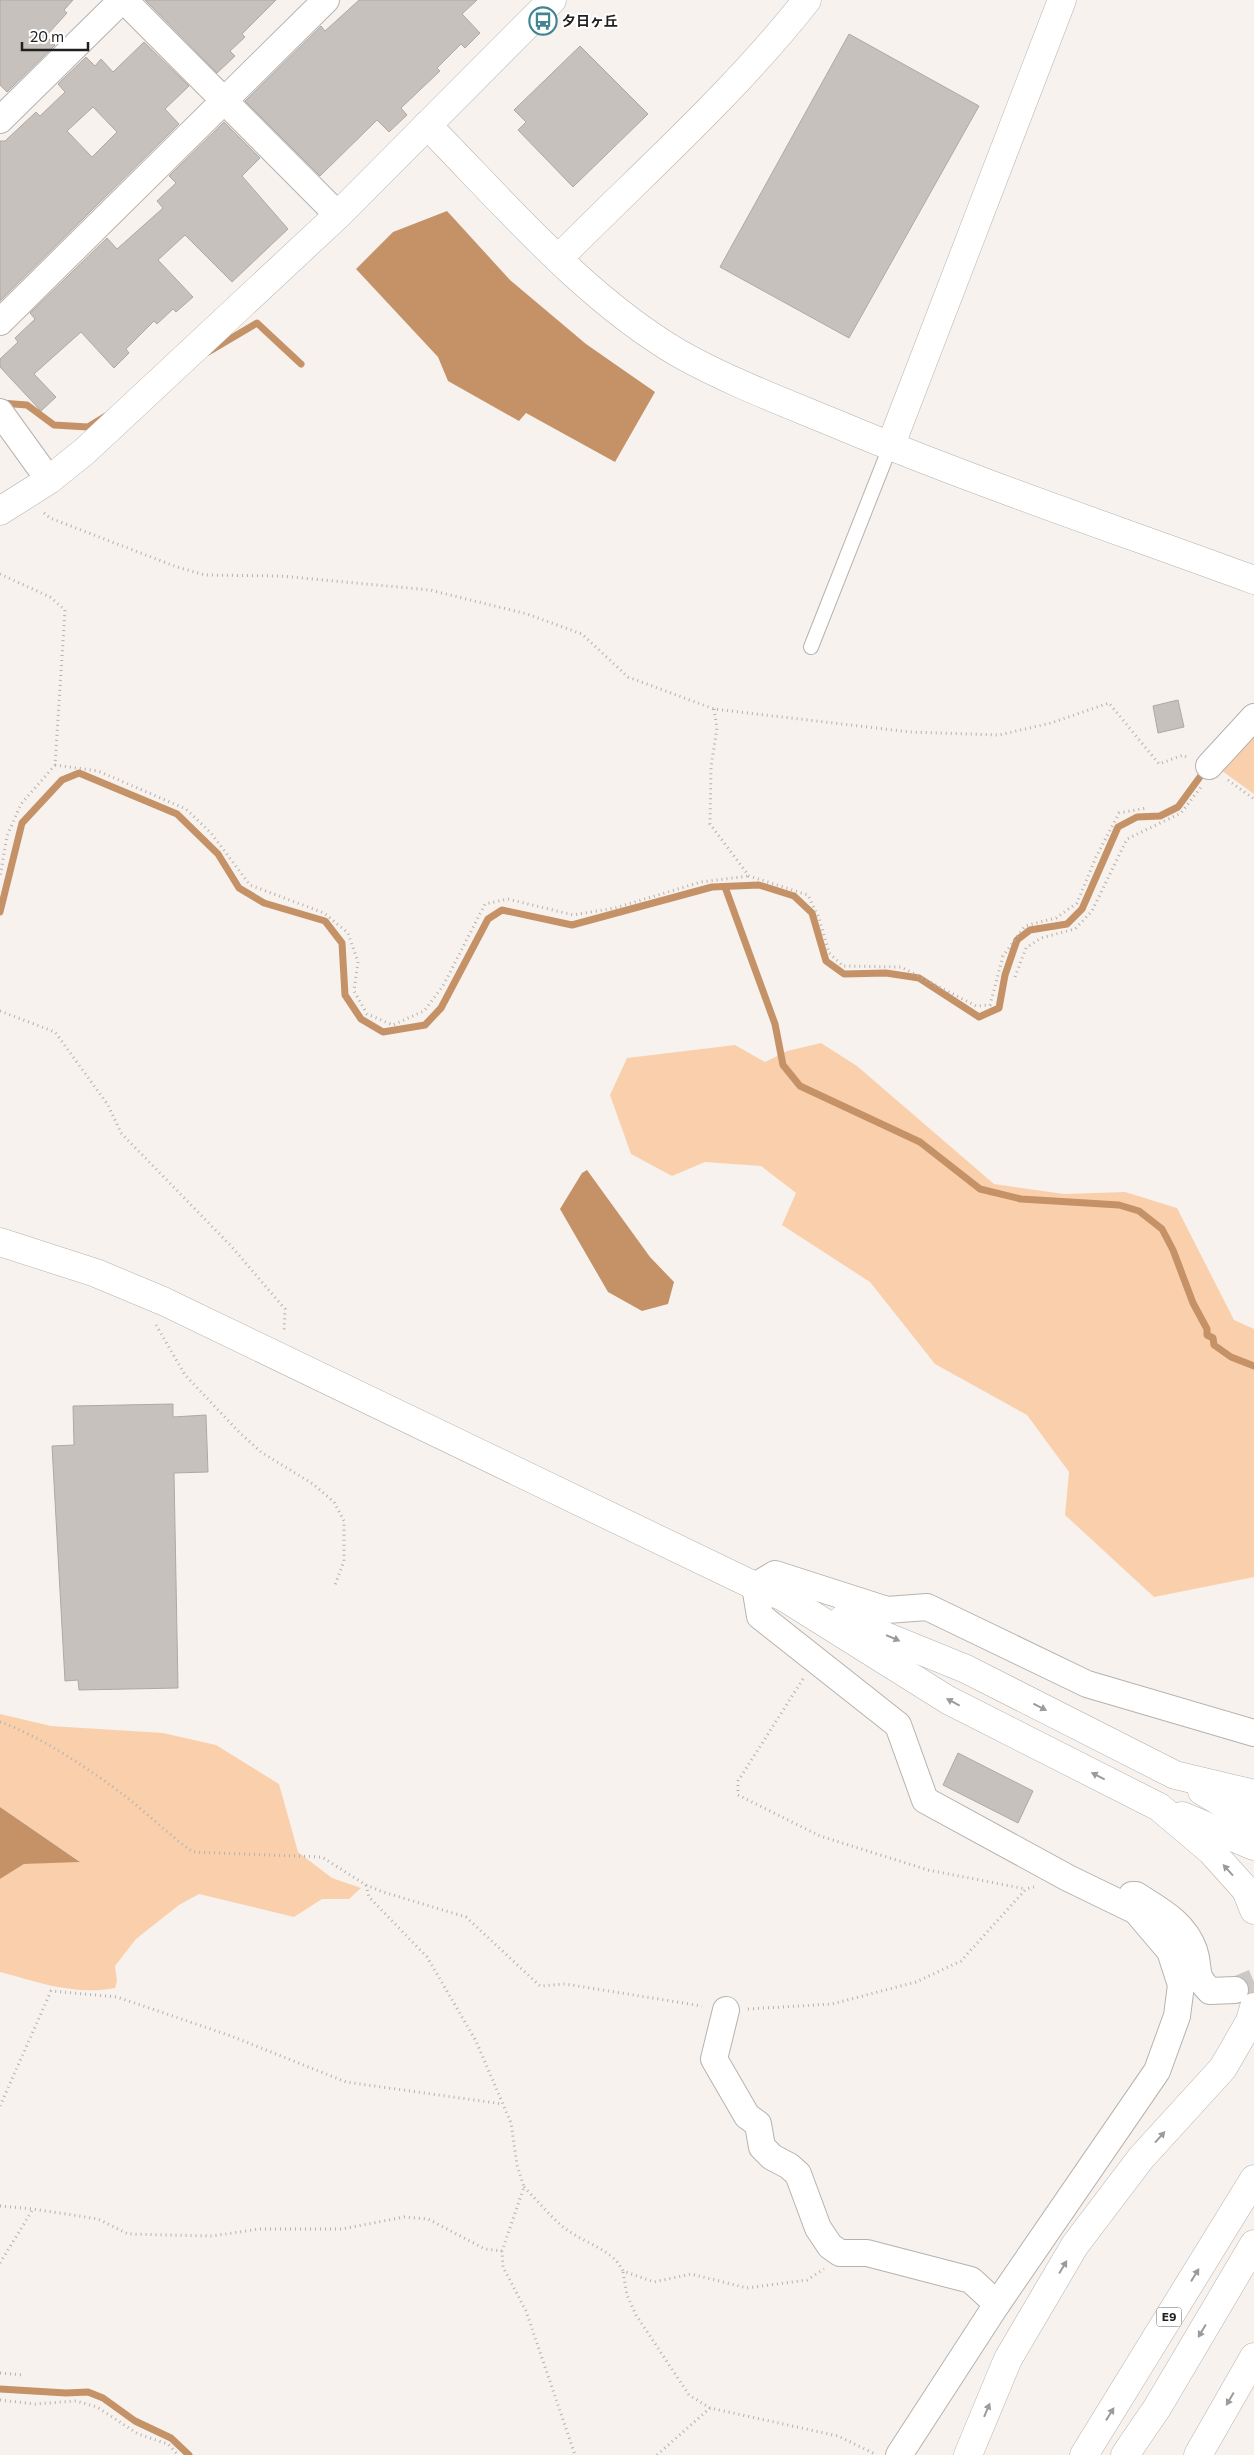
<svg xmlns="http://www.w3.org/2000/svg" width="1254" height="2455" viewBox="0 0 1254 2455" font-family="Commissioner,'Noto Sans JP',sans-serif">
<style>
.green{fill:#fad0ac}
.water{fill:#c59267}
.lines{fill:none;stroke-linecap:round;stroke-linejoin:round}
.stream{stroke:#c59267;stroke-width:7}
.building{fill:#c6c1bd;stroke:#aea9a5;fill-rule:evenodd}
.minor-tunnel{stroke:#ccc8c4;stroke-width:26;stroke-dasharray:26 13;stroke-linecap:butt}
.service-casing{stroke:#b7b2ae;stroke-width:16}
.minor-casing{stroke:#b7b2ae;stroke-width:28}
.tertiary-casing{stroke:#b7b2ae;stroke-width:29}
.motorway-casing{stroke:#b7b2ae;stroke-width:29}
.path{stroke:#b5b1ae;stroke-width:3;stroke-dasharray:1 4;stroke-linecap:butt}
.service{stroke:#fff;stroke-width:14}
.minor{stroke:#fff;stroke-width:26}
.tertiary{stroke:#fff;stroke-width:28}
.motorway{stroke:#fff;stroke-width:28}
.oneway{fill:#9c9b9a}
.labels{text-anchor:middle;stroke-width:4;stroke-linejoin:round;paint-order:stroke}
.shield{fill:#fff;stroke:#646362;stroke-width:1}
.shield-label{font-size:12px;font-weight:bold;fill:#22201e}
.poi-label{font-size:14px;font-weight:bold;fill:#22201e;stroke:#fff;text-anchor:start}
</style>
<rect width="100%" height="100%" fill="#f7f2ee"/>
<g class="green">
<polygon points="1254,724 1254,794 1214,765"/>
<polygon points="821,1043 857,1066 994,1184 1064,1194 1125,1192 1177,1208 1234,1320 1254,1329 1254,1577 1154,1597 1065,1515 1069,1472 1027,1415 935,1364 870,1282 782,1225 796,1193 761,1166 705,1162 672,1176 631,1154 610,1095 627,1058 735,1045 765,1062 787,1051"/>
<path d="M 0,1714 L 51,1726 L 163,1733 L 216,1745 L 279,1784 L 298,1852 L 332,1878 L 361,1888 L 349,1899 L 322,1899 L 294,1917 L 199,1894 L 179,1905 L 136,1939 L 115,1966 L 117,1981 L 115,1988 C 75,1996 38,1982 0,1972 L 0,1879 L 24,1864 L 79,1861 L 0,1807 Z"/>
</g>
<g class="water">
<polygon points="447,211 510,280 586,344 655,392 615,462 526,413 519,421 448,381 438,357 356,269 393,232"/>
<polygon points="587,1170 650,1257 674,1282 668,1304 642,1311 608,1292 560,1209 582,1173"/>
<polygon points="0,1807 80,1862 24,1864 0,1879"/>
</g>
<g class="lines">
<g class="stream">
<polyline points="208,352 257,323 301,364"/>
<polyline points="1,403 27,405 54,425 88,427 106,416"/>
<polyline points="725,887 775,1024 783,1065 800,1086 920,1142 980,1189 1021,1199 1119,1205 1139,1211 1162,1229 1173,1250 1193,1303 1207,1329 1207,1335 1213,1338 1214,1345 1231,1357 1254,1366"/>
<polyline points="0,912 22,823 62,780 79,773 177,814 218,854 239,888 264,903 325,921 342,943 345,995 361,1019 383,1032 425,1025 441,1008 488,919 502,910 572,925 712,887 759,885 794,896 812,913 826,961 844,974 886,973 919,978 979,1017 999,1008 1005,975 1017,940 1030,930 1067,924 1082,909 1118,827 1137,817 1160,816 1178,807 1205,770"/>
<polyline points="0,2389 66,2393 88,2392 103,2398 135,2421 171,2438 189,2455"/>
</g>
</g>
<g class="building">
<polygon points="0,0 73,0 64,10 67,13 46,36 55,45 7,92 0,85"/>
<polygon points="145,0 276,0 242,34 245,37 230,51 235,56 217,73"/>
<polygon points="359,0 477,0 462,14 480,33 465,48 461,44 437,68 440,71 401,108 407,115 389,132 377,120 320,176 245,101 321,26 325,31"/>
<polygon points="849,34 979,106 849,338 720,267"/>
<path d="M 144,42 L 189,86 L 165,109 L 179,124 L 0,301 L 0,141 L 5,141 L 36,112 L 40,116 L 65,92 L 58,84 L 86,57 L 95,66 L 101,59 L 113,72 ZM 93,107 L 117,132 L 92,157 L 67,131 Z"/>
<polygon points="580,46 648,114 573,187 518,130 526,122 514,110"/>
<polygon points="224,122 260,158 242,176 288,229 232,282 185,235 158,260 193,297 176,312 173,309 157,324 154,321 126,349 129,353 114,368 81,332 34,374 56,397 41,411 0,367 0,359 18,342 15,338 35,319 30,313 107,238 117,249 163,208 157,201 176,183 169,176"/>
<polygon points="1178,700 1184,727 1158,733 1153,706"/>
<polygon points="173,1404 173,1417 206,1415 208,1472 174,1473 178,1688 79,1690 78,1680 65,1681 52,1446 74,1445 73,1406"/>
<polygon points="958,1753 1033,1791 1018,1823 943,1785"/>
</g>
<g class="lines">
<polyline class="minor-tunnel" points="1235,1990 1254,1982"/>
<g class="service-casing">
<polyline id="service" points="811,647 890,447"/>
</g>
<g class="minor-casing">
<g id="minor">
<polyline points="124,0 338,215"/>
<polyline points="0,120 122,0"/>
<polyline points="0,322 326,0"/>
<polyline points="0,412 49,480"/>
<polyline points="1209,766 1254,717"/>
<path d="M 1132,1895 L 1136,1895 C 1159,1910 1184,1922 1194,1950 C 1201,1971 1192,1973 1210,1991 L 1235,1990"/>
<polyline points="726,2010 714,2059 747,2116 758,2124 762,2147 772,2157 789,2166 798,2174 818,2228 830,2246 840,2253 867,2253 971,2280 997,2304"/>
<polyline points="899,2455 997,2304 1157,2071 1177,2016 1181,1985 1170,1951 1136,1911 1068,1878 925,1800 898,1725 760,1616 755,1586 775,1574 887,1610 927,1607 1087,1684 1254,1733"/>
</g>
</g>
<g class="tertiary-casing">
<g id="tertiary">
<path d="M 427,125 C 505,204 584,298 680,354 C 730,382 786,403 839,425 C 975,482 1115,529 1254,580"/>
<path d="M 558,259 C 642,174 733,94 807,0"/>
<polyline points="890,447 1062,0"/>
<polyline points="0,511 49,480 85,451 338,215 552,0"/>
<polyline points="0,1242 96,1273 163,1301 755,1586"/>
</g>
</g>
<g class="motorway-casing">
<g id="motorway">
<polyline points="755,1586 798,1602"/>
<polyline points="782,1596 948,1700 1159,1807 1211,1851 1246,1890 1254,1910"/>
<polyline points="843,1619 966,1669 1175,1775 1254,1794"/>
<polyline points="1202,1791 1254,1822"/>
<polyline points="1182,1816 1254,1846"/>
<polyline points="968,2455 1008,2359 1075,2245 1141,2158 1223,2068 1250,2021 1254,2007"/>
<polyline points="1084,2455 1254,2179"/>
<polyline points="1125,2455 1157,2408 1254,2244"/>
<polyline points="1198,2455 1254,2357"/>
</g>
</g>
<g class="path">
<polyline points="44,513 50,518 177,567 205,575 281,576 430,590 527,614 582,634 628,677 714,709 910,732 999,735 1051,723 1109,703 1159,764 1183,755 1188,758"/>
<polyline points="0,574 50,597 65,610 55,765 21,804 7,836 0,877"/>
<polyline points="714,709 717,728 711,767 710,824 749,876 808,895 819,918 829,953 843,966 901,967 976,1006 990,1005 1003,956 1025,926 1056,918 1077,903 1096,857 1119,813 1147,808"/>
<polyline points="55,765 98,771 186,809 211,833 250,885 324,913 348,933 358,962 354,991 367,1014 393,1025 424,1011 443,986 485,904 508,899 573,915 615,908 701,882 749,876"/>
<polyline points="1228,780 1254,799"/>
<polyline points="1015,977 1026,948 1041,938 1075,929 1092,911 1127,839 1181,813 1201,787"/>
<polyline points="0,1011 55,1032 108,1105 121,1133 232,1247 285,1309 284,1333"/>
<polyline points="156,1325 185,1375 240,1433 261,1452 313,1484 334,1502 344,1521 344,1561 335,1585"/>
<polyline points="803,1679 738,1781 738,1795 820,1836 928,1870 1026,1889"/>
<path d="M 0,1722 C 37,1734 94,1772 125,1796 C 148,1814 169,1835 193,1852 L 322,1857 L 366,1885 L 383,1892 L 466,1917 L 540,1986 L 565,1984 L 702,2006"/>
<polyline points="366,1885 369,1897 427,1957 476,2041 511,2123 517,2165 524,2187 502,2251 503,2267 526,2311 575,2455"/>
<polyline points="748,2009 832,2004 916,1982 961,1961 1026,1889 1034,1887"/>
<polyline points="0,2106 51,1991 117,1997 231,2036 346,2082 503,2104"/>
<path d="M 524,2187 C 537,2200 549,2215 562,2226 C 582,2243 612,2248 623,2271 L 654,2282 L 691,2274 L 747,2288 L 807,2280 L 824,2269"/>
<polyline points="0,2206 33,2209 98,2219 128,2234 212,2236 259,2229 342,2229 404,2217 428,2219 485,2249 502,2251"/>
<polyline points="0,2263 33,2209"/>
<polyline points="623,2272 627,2295 636,2315 689,2395 710,2408 838,2436 875,2454"/>
<polyline points="0,2373 24,2375"/>
<polyline points="0,2400 35,2404 76,2401 97,2407 138,2434 168,2444 178,2455"/>
<polyline points="657,2455 710,2408"/>
</g>
<use href="#service" class="service"/>
<use href="#minor" class="minor"/>
<use href="#tertiary" class="tertiary"/>
<use href="#motorway" class="motorway"/>
</g>
<defs><path id="oneway-solid" d="M-6-.8H1V-3.2L6.5 0L1 3.2V.8H-6Z" transform="scale(1.25)"/></defs>
<g class="oneway">
<use href="#oneway-solid" transform="translate(893 1638) rotate(23)"/>
<use href="#oneway-solid" transform="translate(953 1702) rotate(-152)"/>
<use href="#oneway-solid" transform="translate(1040 1707) rotate(27)"/>
<use href="#oneway-solid" transform="translate(1098 1776) rotate(-153)"/>
<use href="#oneway-solid" transform="translate(1228 1870) rotate(-132)"/>
<use href="#oneway-solid" transform="translate(1160 2137) rotate(-48)"/>
<use href="#oneway-solid" transform="translate(1063 2267) rotate(-59)"/>
<use href="#oneway-solid" transform="translate(1195 2275) rotate(-58)"/>
<use href="#oneway-solid" transform="translate(1202 2331) rotate(121)"/>
<use href="#oneway-solid" transform="translate(1230 2399) rotate(120)"/>
<use href="#oneway-solid" transform="translate(987 2410) rotate(-67)"/>
<use href="#oneway-solid" transform="translate(1110 2414) rotate(-58)"/>
</g>
<defs>
<g id="bus-ring" transform="scale(1.4375)"><circle r="9.5" fill="#fff" stroke="#408592" stroke-width="1.5"/><path d="M-5-6H5V4H4V6H2V4H-2V6H-4V4H-5ZM-3.5-4V0h7V-4ZM-3.5 1.2v1.5H-2V1.2ZM2 1.2v1.5H3.5V1.2Z" fill="#408592"/></g>
</defs>
<g fill-rule="evenodd">
<use href="#bus-ring" x="543" y="21"/>
</g>
<g class="labels">
<rect class="shield" x="1156.5" y="2307.5" width="25" height="19" rx="4"/>
<g class="shield-label">
<text x="1169" y="2321">E9</text>
</g>
<g class="poi-label">
<text x="562" y="26">夕日ヶ丘</text>
</g>
</g>
<path d="M22 42v8h66v-8" fill="none" stroke="#22201e" stroke-width="2.5"/>
<text x="30" y="42" font-size="15" fill="#22201e" stroke="#ffffff" stroke-width="4" paint-order="stroke">20 m</text>
</svg>
